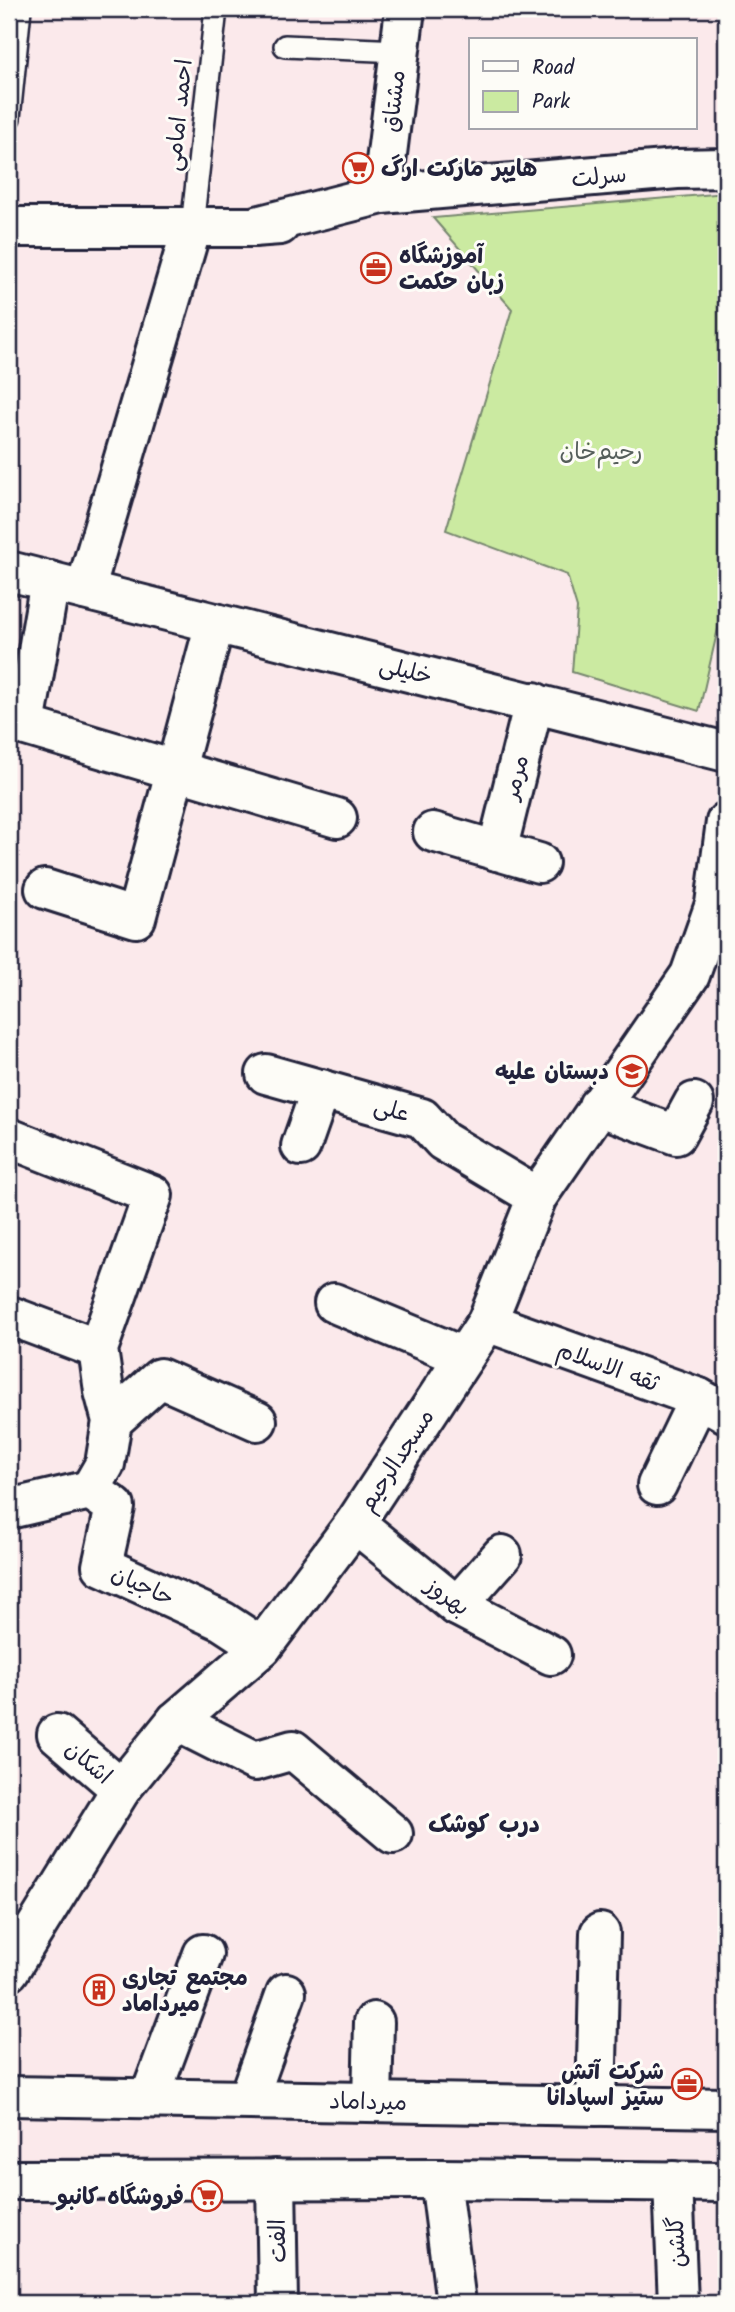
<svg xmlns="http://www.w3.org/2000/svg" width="735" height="2312" viewBox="0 0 735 2312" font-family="Kalam,'Playpen Sans Arabic',sans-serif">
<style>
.green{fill:#cbeaa1;stroke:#76866e;stroke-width:2}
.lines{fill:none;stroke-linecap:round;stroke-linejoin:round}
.service-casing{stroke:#22223b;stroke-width:26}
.minor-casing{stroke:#22223b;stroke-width:44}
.tertiary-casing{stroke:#22223b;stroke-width:44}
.secondary-casing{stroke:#22223b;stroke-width:44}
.service{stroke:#fdfcf7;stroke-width:21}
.minor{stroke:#fdfcf7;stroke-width:38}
.tertiary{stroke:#fdfcf7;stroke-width:38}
.secondary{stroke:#fdfcf7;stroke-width:38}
.labels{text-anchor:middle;stroke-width:6;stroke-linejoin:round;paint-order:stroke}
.street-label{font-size:23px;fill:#22223b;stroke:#fdfcf7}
.poi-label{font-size:23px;font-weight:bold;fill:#22223b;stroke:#fdfcf7;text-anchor:start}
.park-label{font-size:23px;fill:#555e5a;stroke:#fdfcf7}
.neighbourhood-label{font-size:24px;font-weight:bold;fill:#22223b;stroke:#fdfcf7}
</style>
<rect width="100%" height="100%" fill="#fbe9eb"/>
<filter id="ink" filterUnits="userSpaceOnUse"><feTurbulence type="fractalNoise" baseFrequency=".0143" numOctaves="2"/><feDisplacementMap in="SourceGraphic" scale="14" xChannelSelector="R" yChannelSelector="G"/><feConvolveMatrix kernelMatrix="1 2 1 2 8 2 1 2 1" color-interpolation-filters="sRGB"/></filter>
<g filter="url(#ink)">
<polygon class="green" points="726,193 726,594 699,711 572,672 577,608 567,575 446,530 512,309 433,218"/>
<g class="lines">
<g class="service-casing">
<g id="service">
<polyline points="285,46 400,51"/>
<polyline points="9,118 20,9"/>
<polyline points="192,227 216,9"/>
</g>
</g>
<g class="minor-casing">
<g id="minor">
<polyline points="382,194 405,9"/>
<polyline points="9,571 726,752"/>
<polyline points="85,590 192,227"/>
<polyline points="9,721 337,818"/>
<polyline points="25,725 50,581"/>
<polyline points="433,832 539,863"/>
<polyline points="497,851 534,702"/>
<polyline points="45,889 136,918 215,623"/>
<polyline points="266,1074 422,1118 443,1141 537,1197"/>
<polyline points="598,1106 676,1135 694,1102"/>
<polyline points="9,1138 153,1195 98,1349 104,1391 112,1421 105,1464 90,1490"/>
<polyline points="301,1146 321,1089"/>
<polyline points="334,1303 464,1357"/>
<polyline points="9,1317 13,1317 98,1349"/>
<polyline points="487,1322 699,1398 726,1413"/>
<polyline points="112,1421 160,1378 257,1421"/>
<polyline points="657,1485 699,1398"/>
<polyline points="9,1509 90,1490 115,1507 102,1566 222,1621 262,1647"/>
<polyline points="355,1523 457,1606 551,1655"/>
<polyline points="457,1606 502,1555"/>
<polyline points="176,1721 255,1761 293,1750 393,1834"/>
<polyline points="57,1734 121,1789"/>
<polyline points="9,1971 121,1789 176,1721 262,1647 355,1523 487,1322 537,1197 690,975 715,904 726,822"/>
<polyline points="150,2097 203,1954"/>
<polyline points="248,2099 286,1993"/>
<polyline points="372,2101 374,2022"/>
<polyline points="596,2106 600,1933"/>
<polyline points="276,2179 278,2303"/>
<polyline points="440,2179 456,2303"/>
<polyline points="673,2181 678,2303"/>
</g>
</g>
<g class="tertiary-casing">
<g id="tertiary">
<polyline points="9,227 253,227 280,225"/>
<polyline points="253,227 382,194 677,169 726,168"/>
</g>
</g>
<g class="secondary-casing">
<g id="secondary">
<polyline points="9,2096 726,2108"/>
<polyline points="9,2180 440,2179 726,2182"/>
</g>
</g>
<use href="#service" class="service"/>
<use href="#minor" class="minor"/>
<use href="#tertiary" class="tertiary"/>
<use href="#secondary" class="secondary"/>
</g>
</g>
<defs>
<g id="supermarket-ring" transform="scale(1.575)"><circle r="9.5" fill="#fdfcf7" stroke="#c8321e" stroke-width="1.5"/><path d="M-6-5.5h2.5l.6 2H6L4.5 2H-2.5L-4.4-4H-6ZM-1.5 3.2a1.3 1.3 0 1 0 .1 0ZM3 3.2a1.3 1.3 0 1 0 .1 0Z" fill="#c8321e"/></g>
<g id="office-ring" transform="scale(1.575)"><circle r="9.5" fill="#fdfcf7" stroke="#c8321e" stroke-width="1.5"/><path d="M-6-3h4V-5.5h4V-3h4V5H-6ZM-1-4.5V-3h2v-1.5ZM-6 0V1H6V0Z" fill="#c8321e"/></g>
<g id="school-ring" transform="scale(1.575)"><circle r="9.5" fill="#fdfcf7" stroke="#c8321e" stroke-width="1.5"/><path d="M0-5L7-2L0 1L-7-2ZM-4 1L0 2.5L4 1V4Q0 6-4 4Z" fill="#c8321e"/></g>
<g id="building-ring" transform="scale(1.575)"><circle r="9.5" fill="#fdfcf7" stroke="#c8321e" stroke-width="1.5"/><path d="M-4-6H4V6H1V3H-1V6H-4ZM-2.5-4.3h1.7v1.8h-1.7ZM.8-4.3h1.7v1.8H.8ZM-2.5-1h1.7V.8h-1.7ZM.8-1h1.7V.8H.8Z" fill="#c8321e"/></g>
</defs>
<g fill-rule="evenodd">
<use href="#supermarket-ring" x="358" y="168"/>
<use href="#office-ring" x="376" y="268"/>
<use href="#school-ring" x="632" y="1071"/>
<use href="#building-ring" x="99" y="1990"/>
<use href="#office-ring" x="687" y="2084"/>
<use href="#supermarket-ring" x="207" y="2196"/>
</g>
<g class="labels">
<g class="street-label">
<text transform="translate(393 101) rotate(-83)" y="8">مشتاق</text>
<text transform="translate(178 115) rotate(-84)" y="8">احمد امامی</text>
<text transform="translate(599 176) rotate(-5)" y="8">سرلت</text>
<text transform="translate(406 670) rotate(14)" y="8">خلیلی</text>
<text transform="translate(515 777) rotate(-76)" y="8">مرمر</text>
<text transform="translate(392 1109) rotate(16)" y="8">علی</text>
<text transform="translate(608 1366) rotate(20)" y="8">ثقه الاسلام</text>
<text transform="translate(396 1460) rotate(-57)" y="8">مسجدالرحیم</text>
<text transform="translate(143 1585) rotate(25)" y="8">حاجیان</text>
<text transform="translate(448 1596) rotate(36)" y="8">بهروز</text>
<text transform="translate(89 1762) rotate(41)" y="8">اشکان</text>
<text transform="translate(368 2101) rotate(1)" y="8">میرداماد</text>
<text transform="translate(277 2241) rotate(-91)" y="8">الفت</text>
<text transform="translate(676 2242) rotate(-93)" y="8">گلشن</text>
</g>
<g class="poi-label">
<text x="381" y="176">هایپر مارکت ارگ</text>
<text x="399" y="263">آموزشگاه<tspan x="399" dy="26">زبان حکمت</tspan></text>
<text x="609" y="1079" text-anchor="end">دبستان علیه</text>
<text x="122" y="1985">مجتمع تجاری<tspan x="122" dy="26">میرداماد</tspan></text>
<text x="664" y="2079" text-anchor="end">شرکت آتش<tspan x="664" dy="26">ستیز اسپادانا</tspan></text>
<text x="184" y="2204" text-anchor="end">فروشگاه کانبو</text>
</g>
<g class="park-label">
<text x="601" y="459">رحیم‌خان</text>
</g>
<g class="neighbourhood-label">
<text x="484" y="1832">درب کوشک</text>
</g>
</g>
<rect width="735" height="2312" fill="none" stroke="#fdfcf7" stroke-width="35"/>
<rect x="18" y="18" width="700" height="2277" fill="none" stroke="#22223b" stroke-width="2.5" filter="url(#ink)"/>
<rect x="469" y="38" width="228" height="91" fill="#fdfcf7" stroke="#a5a5ac" stroke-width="2"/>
<rect x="483" y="61" width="35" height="10" fill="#fdfcf7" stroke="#a5a5ac" stroke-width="2"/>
<text x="532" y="74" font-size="21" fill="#22223b">Road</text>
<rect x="483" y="91" width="35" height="21" fill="#cbeaa1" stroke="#a5a5ac" stroke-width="2"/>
<text x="532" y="108" font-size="21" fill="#22223b">Park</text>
</svg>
